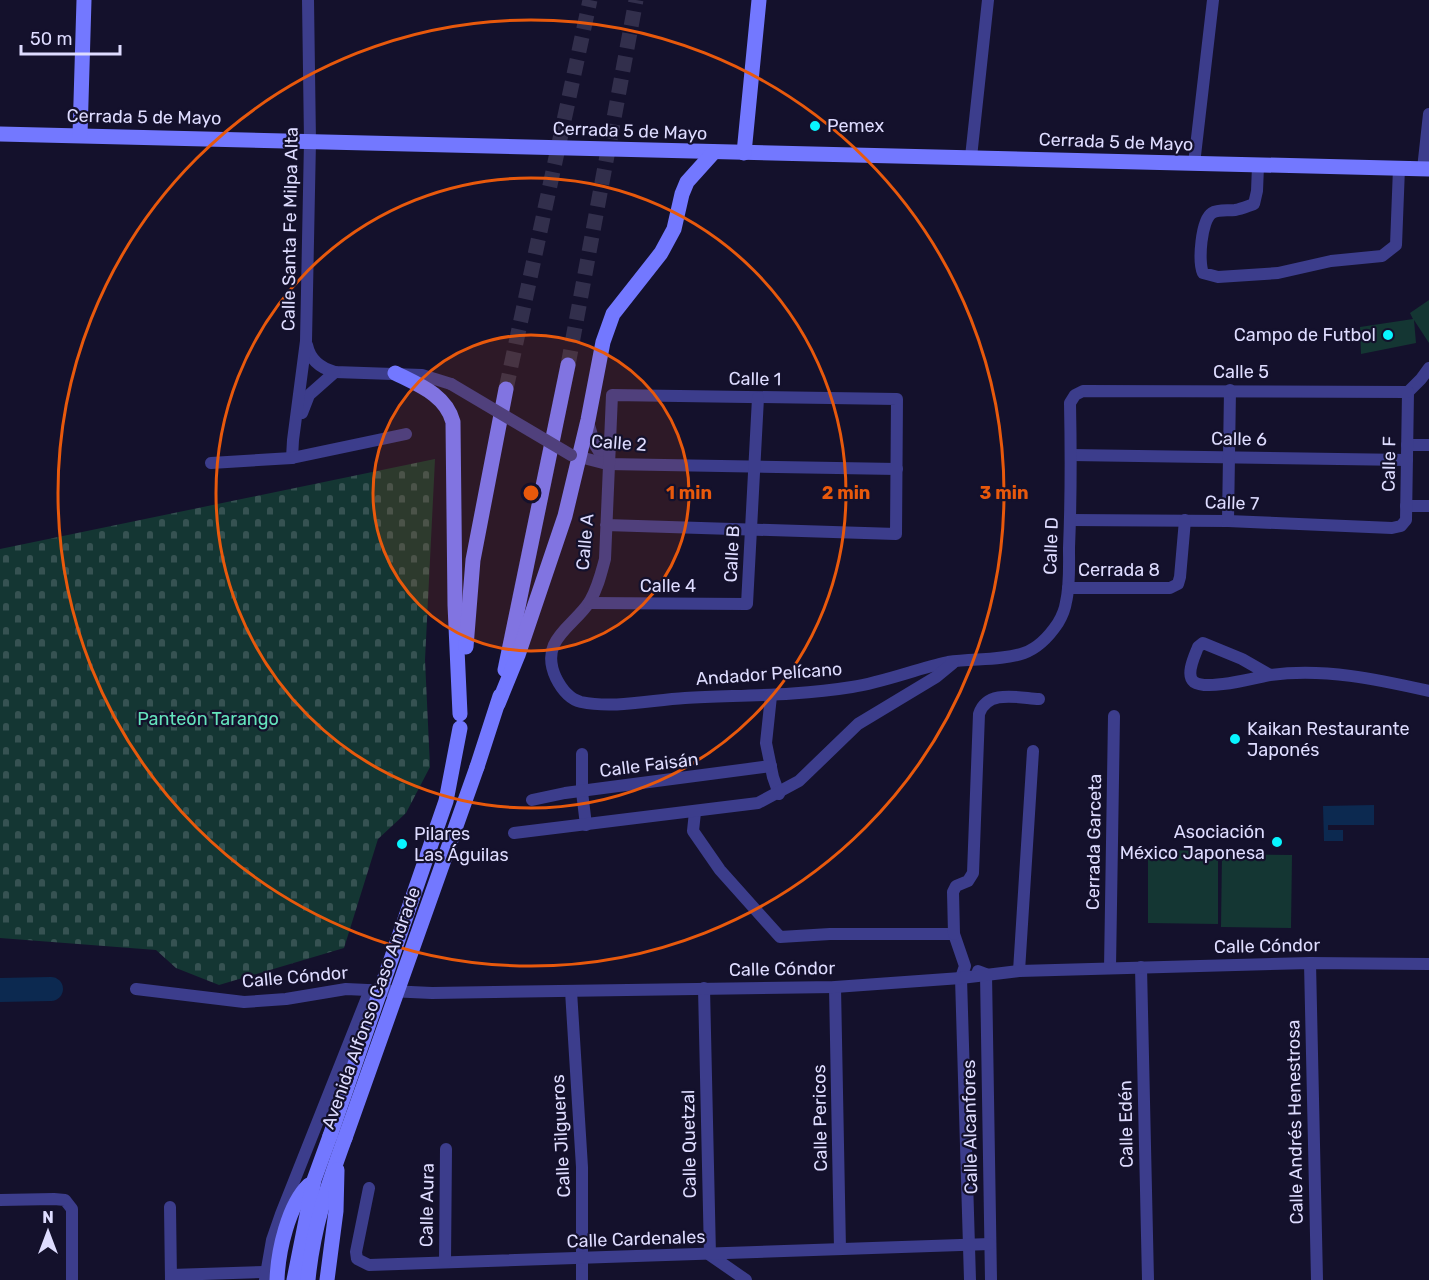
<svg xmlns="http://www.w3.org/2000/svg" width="1429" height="1280" viewBox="0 0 1429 1280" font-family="Rubik,sans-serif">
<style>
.green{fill:#143633}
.cemetery{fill:url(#cemetery-stones)}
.water{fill:#0c2950}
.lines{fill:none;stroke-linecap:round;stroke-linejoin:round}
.river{stroke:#0c2950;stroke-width:24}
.secondary-tunnel{stroke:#322f4c;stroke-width:15;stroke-dasharray:15 8;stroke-linecap:butt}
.street{stroke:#3c3d8c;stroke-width:12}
.secondary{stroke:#7378ff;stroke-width:15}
.street-bridge{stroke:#3c3d8c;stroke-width:12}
.secondary-bridge{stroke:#7378ff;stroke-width:15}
.ring{fill:none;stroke:#e8590c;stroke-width:3}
.poi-dot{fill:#08f5ff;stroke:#14112c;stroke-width:2}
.labels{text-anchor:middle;stroke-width:4.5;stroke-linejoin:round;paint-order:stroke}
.street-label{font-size:18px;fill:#dedcff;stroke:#14112c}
.poi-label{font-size:18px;fill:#dedcff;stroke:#14112c;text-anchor:start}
.park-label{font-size:18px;fill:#64e3bc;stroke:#14112c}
.centre{fill:#e8590c;stroke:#14112c;stroke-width:3}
.ring-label{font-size:18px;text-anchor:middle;font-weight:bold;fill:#e8590c;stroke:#14112c;stroke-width:4.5;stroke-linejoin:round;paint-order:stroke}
</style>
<defs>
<pattern id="cemetery-stones" width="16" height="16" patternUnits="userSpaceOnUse" patternTransform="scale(1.5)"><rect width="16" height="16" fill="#143633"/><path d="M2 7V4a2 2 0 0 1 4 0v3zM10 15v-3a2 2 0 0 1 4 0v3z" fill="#365252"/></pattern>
</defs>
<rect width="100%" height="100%" fill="#14112c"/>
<g class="green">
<polygon points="1429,300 1429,343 1414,320 1416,343 1361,354 1360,327 1413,319 1410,313"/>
<polygon points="1148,850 1218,851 1218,924 1148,923"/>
<polygon points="1222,854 1292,855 1291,928 1221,927"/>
</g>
<polygon class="cemetery" points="435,459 425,660 430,767 406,813 378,839 344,948 219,985 176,968 156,950 0,938 0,549"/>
<polygon class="water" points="1374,805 1374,825 1328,825 1328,830 1343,830 1343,841 1324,841 1323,806"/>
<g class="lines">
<polyline class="river" points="0,990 51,989"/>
<g class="secondary-tunnel">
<polyline points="568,365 636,0"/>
<polyline points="506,389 590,0"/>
</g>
<g class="street">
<polyline points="971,157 988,0"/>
<polyline points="1194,164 1213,0"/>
<path d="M 1258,166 L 1257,191 L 1254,204 C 1248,206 1241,209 1235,210 C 1228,211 1218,209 1212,213 C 1201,220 1198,262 1203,273 L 1218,277 L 1278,273 L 1331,261 L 1382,256 L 1396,245 L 1399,168"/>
<polyline points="1423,169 1429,114"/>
<path d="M 307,345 C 310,360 320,368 335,372 L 422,375 L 451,384"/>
<polyline points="1408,392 1421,379 1429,368"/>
<polyline points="302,413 309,395 335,372"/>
<polyline points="588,422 595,445 607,464"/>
<polyline points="1407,445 1429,445"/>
<polyline points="572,455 607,464 897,469"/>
<polyline points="1071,455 1407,460"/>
<polyline points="292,458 293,440 306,341 310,141 308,0"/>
<polyline points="211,463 292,458 406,434"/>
<polyline points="1406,506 1429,506"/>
<polyline points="1070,520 1228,521 1392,528 1401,526 1406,520 1408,392"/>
<polyline points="1228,521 1230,390"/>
<path d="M 606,525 L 896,534 L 897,399 L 612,395 L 605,559 C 601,574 598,587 590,601 C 574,627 538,639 556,678 C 561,688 569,699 581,702 C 614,709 651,700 685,698 C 741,695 796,696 852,687 C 884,682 916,669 948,662 C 973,658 1000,661 1024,653 C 1038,648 1050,635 1058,623 C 1061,618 1065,609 1066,602 C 1070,585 1069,566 1069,548 C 1071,500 1071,451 1070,403 L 1075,395 L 1083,391 L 1408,392"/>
<polyline points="1068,588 1170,588 1178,584 1180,577 1185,520"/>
<polyline points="589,603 747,604 758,398"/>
<path d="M 1270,675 L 1242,659 L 1203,643 L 1198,647 C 1195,655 1185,675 1194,682 C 1207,691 1254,678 1270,675 C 1325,668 1376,679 1429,691"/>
<polyline points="771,696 766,743 773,777 779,794"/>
<polyline points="582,754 582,792 586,825"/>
<polyline points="532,800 565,793 771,766"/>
<polyline points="695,812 693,831 720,870 780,937 830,934 954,934 965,966 961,978 970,1280"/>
<polyline points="514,833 758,803 799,781 858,724 936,677 953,663"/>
<path d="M 954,934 L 953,892 L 956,886 L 968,881 L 973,873 L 979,714 C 987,689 1019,698 1039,699"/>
<polyline points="1310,963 1317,1280"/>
<polyline points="1141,967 1148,1280"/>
<polyline points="1110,968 1114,716"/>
<polyline points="978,971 986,974 991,1280"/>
<polyline points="1019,971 1033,751"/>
<polyline points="835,987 840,1249"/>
<polyline points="704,988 710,1255 746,1280"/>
<polyline points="136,989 244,1002 286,999 346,989 432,993 835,987 961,978 1019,971 1310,963 1429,964"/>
<polyline points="571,991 582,1167 582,1280"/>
<polyline points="369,1188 356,1252 357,1259 369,1265 990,1244"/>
<polyline points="0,1200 54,1199 65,1200 72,1209 72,1280"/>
<polyline points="170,1207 171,1280"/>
<polyline points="445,1262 446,1149"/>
<polyline points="171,1275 265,1272"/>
<polyline points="265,1280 272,1240 281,1214 370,990"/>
</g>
<g class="secondary">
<polyline points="0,134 1429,169"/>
<polyline points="80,135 84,0"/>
<polyline points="744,153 759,0"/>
<path d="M 395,373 C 419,385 446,395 453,422 L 455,605 L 460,714"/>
<polyline points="466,647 473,560 506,389"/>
<polyline points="505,670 568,365"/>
<polyline points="498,704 518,655 565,516 588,420 603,342 613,314 661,253 674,229 682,194 687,182 714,152"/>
<polyline points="477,767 500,696"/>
<path d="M 277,1280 C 278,1252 288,1205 309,1185"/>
<polyline points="294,1280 314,1180 330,1136"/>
<path d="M 308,1280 C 313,1228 327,1187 345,1138"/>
<polyline points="327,1280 336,1211 337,1170"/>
</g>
<polyline class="street-bridge" points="451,384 571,455"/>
<g class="secondary-bridge">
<polyline points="330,1136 446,801 460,728"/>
<polyline points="345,1138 477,767"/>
</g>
</g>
<circle cx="531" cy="493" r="158" fill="#e8590c" fill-opacity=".12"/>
<g class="ring">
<circle cx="531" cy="493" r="158"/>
<circle cx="531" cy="493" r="315"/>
<circle cx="531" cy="493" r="473"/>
</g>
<g class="poi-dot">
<circle cx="815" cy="126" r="6"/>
<circle cx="1388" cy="335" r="6"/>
<circle cx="1235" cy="739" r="6"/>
<circle cx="1277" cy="842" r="6"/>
<circle cx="402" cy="844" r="6"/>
</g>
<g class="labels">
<g class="street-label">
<text transform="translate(144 117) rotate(1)" y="6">Cerrada 5 de Mayo</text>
<text transform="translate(630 131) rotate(2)" y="6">Cerrada 5 de Mayo</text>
<text transform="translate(1116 142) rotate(2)" y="6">Cerrada 5 de Mayo</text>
<text transform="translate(290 229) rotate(-89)" y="6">Calle Santa Fe Milpa Alta</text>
<text x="1241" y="378">Calle 5</text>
<text transform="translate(755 379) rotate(1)" y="6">Calle 1</text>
<text transform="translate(1239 439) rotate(1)" y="6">Calle 6</text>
<text transform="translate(619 443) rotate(4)" y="6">Calle 2</text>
<text transform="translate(1389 464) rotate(-89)" y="6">Calle F</text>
<text transform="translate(1232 503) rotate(2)" y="6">Calle 7</text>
<text transform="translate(585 542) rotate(-85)" y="6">Calle A</text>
<text transform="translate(1051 546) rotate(-88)" y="6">Calle D</text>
<text transform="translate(732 554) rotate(-87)" y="6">Calle B</text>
<text x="1119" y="576">Cerrada 8</text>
<text x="668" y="592">Calle 4</text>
<text transform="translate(769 674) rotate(-4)" y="6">Andador Pelícano</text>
<text transform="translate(649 765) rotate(-7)" y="6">Calle Faisán</text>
<text transform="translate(1094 842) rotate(-89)" y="6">Cerrada Garceta</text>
<text transform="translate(1267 946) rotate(-1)" y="6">Calle Cóndor</text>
<text transform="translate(782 969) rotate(-1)" y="6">Calle Cóndor</text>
<text transform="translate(295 977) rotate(-5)" y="6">Calle Cóndor</text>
<text transform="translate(371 1008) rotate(-70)" y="6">Avenida Alfonso Caso Andrade</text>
<text transform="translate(820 1118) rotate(-91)" y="6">Calle Pericos</text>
<text transform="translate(1295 1122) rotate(-91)" y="6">Calle Andrés Henestrosa</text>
<text transform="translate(1126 1124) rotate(-91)" y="6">Calle Edén</text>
<text transform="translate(970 1127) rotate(-91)" y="6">Calle Alcanfores</text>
<text transform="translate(561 1136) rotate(-93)" y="6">Calle Jilgueros</text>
<text transform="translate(689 1144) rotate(-91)" y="6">Calle Quetzal</text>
<text transform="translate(427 1205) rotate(-89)" y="6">Calle Aura</text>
<text transform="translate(636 1239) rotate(-2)" y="6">Calle Cardenales</text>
</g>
<g class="poi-label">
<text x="827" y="132">Pemex</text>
<text x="1376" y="341" text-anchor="end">Campo de Futbol</text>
<text x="1247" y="735">Kaikan Restaurante<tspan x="1247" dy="21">Japonés</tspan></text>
<text x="1265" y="838" text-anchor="end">Asociación<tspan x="1265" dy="21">México Japonesa</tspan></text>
<text x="414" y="840">Pilares<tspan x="414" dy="21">Las Águilas</tspan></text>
</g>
<g class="park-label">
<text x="208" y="725">Panteón Tarango</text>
</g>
</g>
<circle cx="531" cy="493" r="9" class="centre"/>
<g class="ring-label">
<text x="689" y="499">1 min</text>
<text x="846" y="499">2 min</text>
<text x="1004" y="499">3 min</text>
</g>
<g transform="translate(48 1232)" stroke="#14112c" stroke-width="4.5" paint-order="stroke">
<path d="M0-4.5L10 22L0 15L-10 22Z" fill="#dedcff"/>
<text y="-9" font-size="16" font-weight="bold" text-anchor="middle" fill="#dedcff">N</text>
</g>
<path d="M21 45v9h99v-9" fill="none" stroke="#dedcff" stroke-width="3"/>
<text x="30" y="45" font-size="18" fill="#dedcff" stroke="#14112c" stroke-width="4.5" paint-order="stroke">50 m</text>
</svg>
